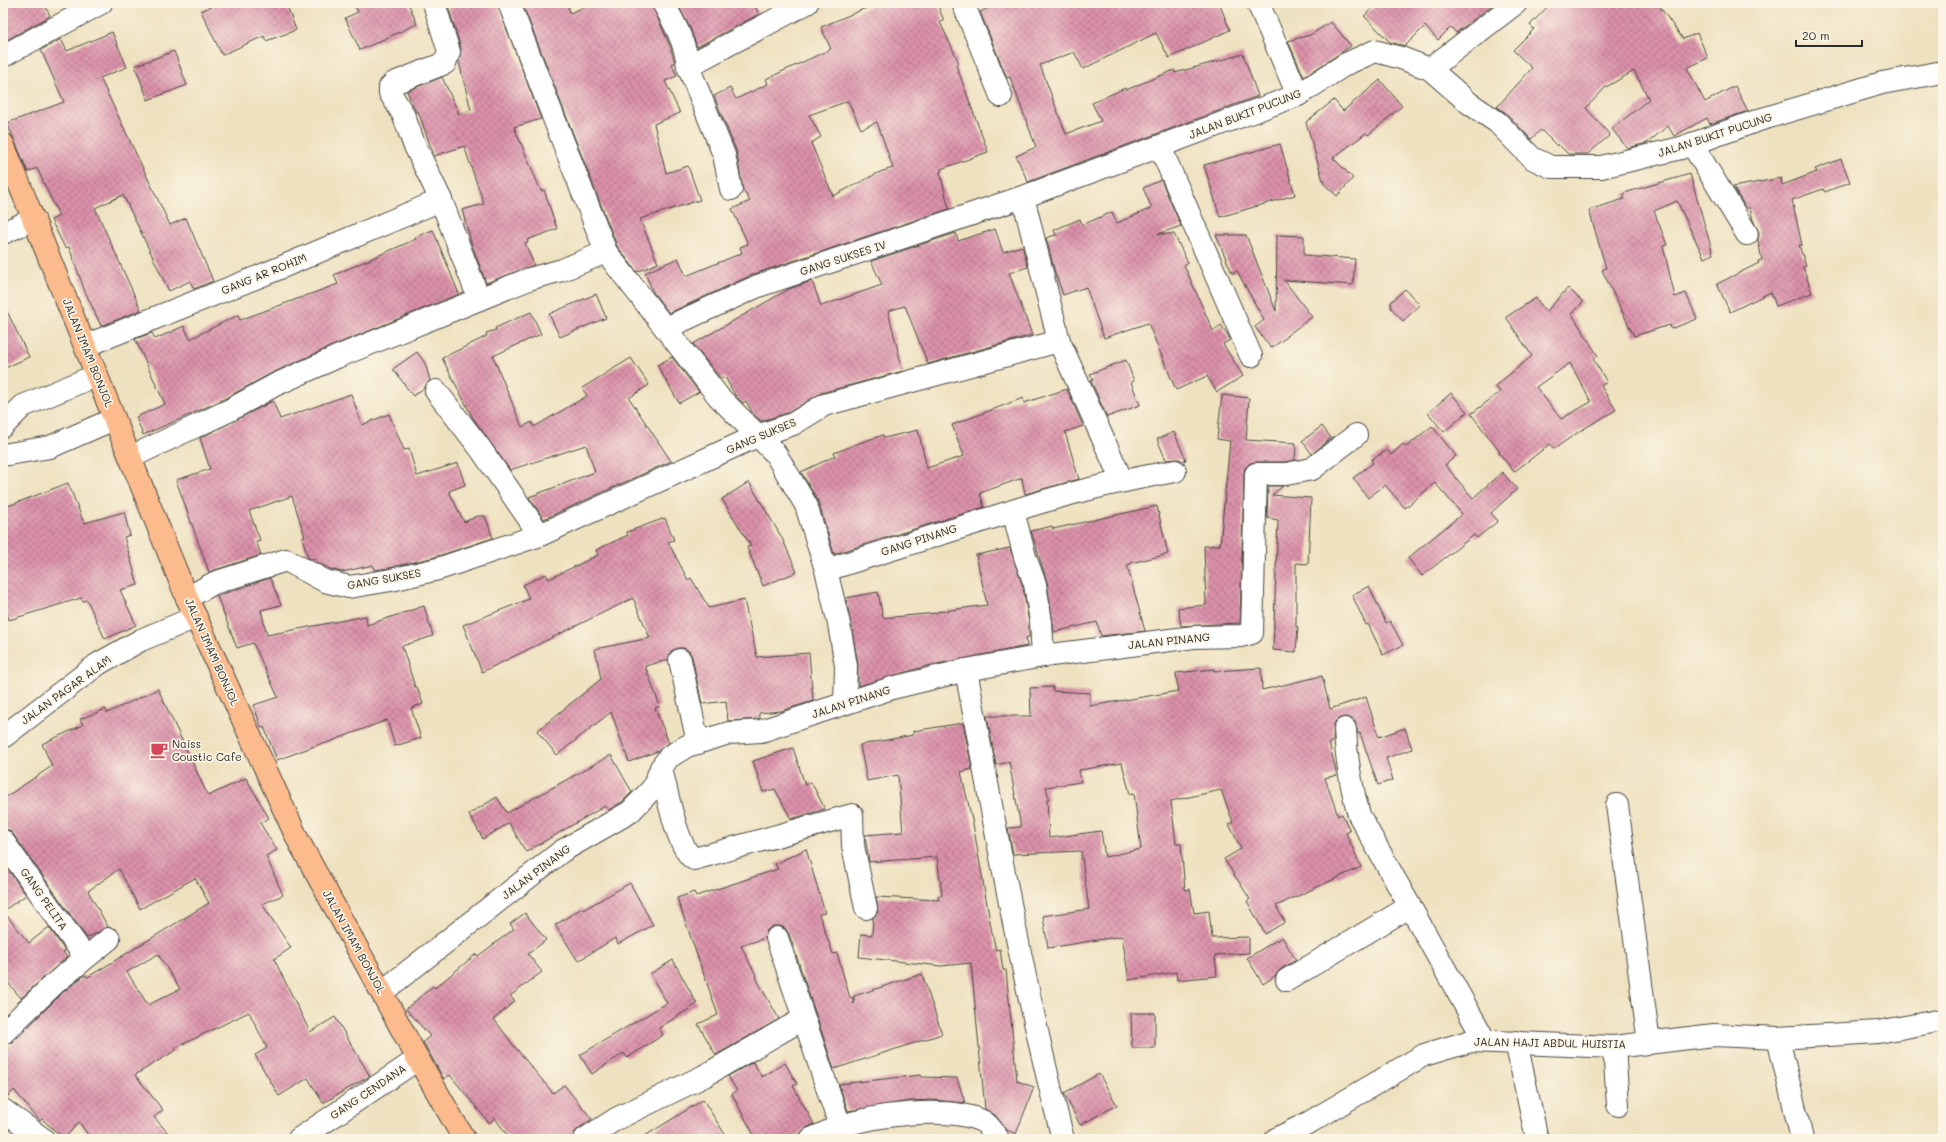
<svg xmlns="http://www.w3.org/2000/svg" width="1946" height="1142" viewBox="0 0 1946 1142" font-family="Mali,sans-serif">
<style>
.building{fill:url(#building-cross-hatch);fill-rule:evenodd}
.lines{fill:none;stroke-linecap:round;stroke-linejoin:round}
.minor-casing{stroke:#484641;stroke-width:24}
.highway-casing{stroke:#484641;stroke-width:24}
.minor{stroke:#fff;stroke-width:22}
.highway{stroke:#fbbb8d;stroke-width:22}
.labels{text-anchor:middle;stroke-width:3.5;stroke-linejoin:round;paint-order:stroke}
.street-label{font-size:11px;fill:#2b2b2b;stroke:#fcf5e5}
.poi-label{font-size:11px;fill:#2b2b2b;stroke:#fcf5e5;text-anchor:start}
</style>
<defs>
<pattern id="building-cross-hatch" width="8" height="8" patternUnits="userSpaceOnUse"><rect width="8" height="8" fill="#db91aa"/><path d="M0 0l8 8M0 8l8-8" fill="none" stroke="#b2778b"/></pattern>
</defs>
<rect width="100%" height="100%" fill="#fcf5e5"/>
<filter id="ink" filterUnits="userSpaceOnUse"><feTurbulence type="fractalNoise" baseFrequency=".025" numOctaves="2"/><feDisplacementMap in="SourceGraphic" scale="8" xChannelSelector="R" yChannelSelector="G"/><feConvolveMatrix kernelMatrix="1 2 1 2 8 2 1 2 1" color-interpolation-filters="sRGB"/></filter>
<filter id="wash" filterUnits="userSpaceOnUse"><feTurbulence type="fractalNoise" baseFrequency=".012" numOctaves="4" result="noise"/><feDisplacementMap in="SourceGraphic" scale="16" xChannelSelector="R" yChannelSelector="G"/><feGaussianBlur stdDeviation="0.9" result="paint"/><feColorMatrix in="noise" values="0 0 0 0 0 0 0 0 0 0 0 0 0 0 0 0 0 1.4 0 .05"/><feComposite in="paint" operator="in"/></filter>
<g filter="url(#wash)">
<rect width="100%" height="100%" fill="#eee1bf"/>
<g id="blocks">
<g class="building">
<polygon points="3,3 44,3 50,16 3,42"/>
<polygon points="219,3 286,3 296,30 266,41 264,36 222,55 201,11"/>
<polygon points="354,3 408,3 417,24 360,50 345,18 358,12"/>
<polygon points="447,3 497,3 541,119 514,127 541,191 544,190 557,229 527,240 528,242 525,243 534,265 486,283 471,242 462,210 484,204 464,146 434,156 418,111 416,112 407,91 442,77 459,114 471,110 459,62 461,48"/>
<polygon points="522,3 567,3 570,13 594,3 651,3 670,46 675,63 672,64 677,76 665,81 680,113 654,124 666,173 688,166 700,200 640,219 658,263 637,272 617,246"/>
<polygon points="677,3 753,3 759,14 697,47 690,28"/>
<path d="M 878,3 L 937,3 L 944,21 L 940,22 L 959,63 L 956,65 L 988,152 L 941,169 L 941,172 L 940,172 L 949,209 L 754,274 L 669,313 L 653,292 L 645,273 L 678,258 L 686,276 L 742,253 L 740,247 L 748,244 L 732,209 L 750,201 L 743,190 L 736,150 L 714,96 L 730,88 L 736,99 L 768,84 L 766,79 L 831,49 L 821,27 ZM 848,101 L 861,129 L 877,122 L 893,168 L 880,172 L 833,196 L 811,143 L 821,137 L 809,115 Z"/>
<polygon points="999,3 1219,3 1230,30 1169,58 1156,33 1083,69 1074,52 1040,65 1066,134 1101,121 1092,103 1125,88 1126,90 1174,70 1175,73 1243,54 1258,96 1028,182 1016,156 1036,147 1010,77 1007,78 980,12"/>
<polygon points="1378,3 1495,3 1456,33 1451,27 1438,40 1425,26 1405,46 1390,42 1364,16"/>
<polygon points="1551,3 1657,3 1683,39 1697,33 1708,58 1687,68 1705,102 1735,86 1748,111 1710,124 1707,118 1674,136 1668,126 1647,143 1627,148 1612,129 1649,99 1634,71 1606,87 1586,108 1610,135 1588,154 1568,154 1558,144 1557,146 1541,130 1531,139 1506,113 1497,107 1532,68 1513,50 1534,29 1530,25"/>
<polygon points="1331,22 1351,46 1304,77 1288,41 1310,35"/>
<polygon points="112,32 127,67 100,78 170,225 186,218 213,281 194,289 190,281 169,291 123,195 95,208 141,310 101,326 84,289 69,247 65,248 51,220 59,216 37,168 28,172 7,123 64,102 41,50 61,39 67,51"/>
<polygon points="174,51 187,85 148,100 135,66"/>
<polygon points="1380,80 1402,106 1368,135 1366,133 1333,158 1353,178 1337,196 1324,184 1306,122 1334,100 1343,111"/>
<polygon points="1280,144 1295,195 1220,217 1204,165"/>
<polygon points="1841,159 1850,182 1825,192 1823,189 1792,200 1802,245 1799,245 1806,266 1803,267 1812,293 1776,306 1771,292 1730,312 1717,284 1759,263 1758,261 1762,260 1758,240 1759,233 1753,220 1750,208 1746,208 1733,187 1781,178 1782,185 1817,172 1815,169"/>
<polygon points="1690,174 1713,254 1704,258 1677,201 1654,211 1667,245 1663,246 1675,297 1686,293 1697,319 1671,329 1670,325 1634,336 1602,270 1606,268 1589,210 1624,199 1624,193"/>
<polygon points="1161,180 1181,226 1158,234 1174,234 1188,263 1184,265 1213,331 1221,325 1228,335 1230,340 1223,344 1243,376 1217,392 1207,376 1176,390 1148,323 1104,338 1086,287 1063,295 1054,269 1046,238 1056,235 1054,230 1080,219 1082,225 1112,212 1117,223 1152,208 1143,188"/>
<polygon points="995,229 1003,252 1022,246 1028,267 1009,273 1032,335 928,364 905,306 888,311 903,371 821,393 788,413 761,421 753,414 746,401 743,403 735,395 725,377 721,379 693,344 789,289 812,281 821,306 882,285 871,261 956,233 958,241"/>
<polygon points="433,230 459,294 332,346 270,374 224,399 187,416 143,435 136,417 165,404 135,339 152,333 155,339 184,326 190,339 238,315 240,320 338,284 334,275 416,239 415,237"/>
<polygon points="1216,235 1246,235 1276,311 1277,235 1304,236 1304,255 1355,259 1353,285 1284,280 1312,317 1286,336 1287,337 1271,348 1255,327 1264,320 1237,271 1232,273"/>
<path d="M 1568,288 L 1583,302 L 1572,314 L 1598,356 L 1593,359 L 1607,382 L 1601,386 L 1616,410 L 1580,431 L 1554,449 L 1550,444 L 1514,472 L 1499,453 L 1500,452 L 1471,414 L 1500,392 L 1495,386 L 1532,356 L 1506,317 L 1536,298 L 1546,312 ZM 1570,363 L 1591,402 L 1561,419 L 1536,387 Z"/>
<polygon points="1405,289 1420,305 1403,321 1391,308 1391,302"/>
<polygon points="596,294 606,318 560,337 549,314"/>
<polygon points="3,303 29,357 3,369"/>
<polygon points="531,312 541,334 493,356 522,427 532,422 534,427 587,396 582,388 631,358 649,385 629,398 671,461 544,519 529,497 595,472 586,445 510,470 473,418 442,358 487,336 486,333 496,330 495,328"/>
<polygon points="417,352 425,363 430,380 424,388 413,396 393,369"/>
<polygon points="672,357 699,392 679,403 657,365"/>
<polygon points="1126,360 1134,381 1131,382 1140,405 1107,417 1091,381 1093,380 1090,374"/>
<polygon points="1067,389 1083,426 1065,432 1079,479 1025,494 1022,478 980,493 984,507 834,554 818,501 801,472 835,456 834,453 862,442 883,435 884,438 918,430 927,468 964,456 952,425 1023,398 1024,403"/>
<polygon points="1451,393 1467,412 1444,432 1428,413"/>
<polygon points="351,394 362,425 389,414 404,450 409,449 417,476 458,463 465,485 449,491 464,522 478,516 485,516 493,538 435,557 389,568 374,570 373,565 342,572 330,569 317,562 316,558 311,559 308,558 302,537 305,537 292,496 249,511 260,540 256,541 261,555 209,572 176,480 210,469 200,438 273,401 280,419"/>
<polygon points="1222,395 1249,398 1246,440 1296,443 1295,460 1285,462 1256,462 1250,463 1245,468 1244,474 1240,623 1181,626 1178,608 1206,605 1204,546 1220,545 1230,441 1217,439"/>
<polygon points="1322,426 1331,438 1312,454 1302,441"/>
<polygon points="1432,426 1456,456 1445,465 1473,498 1502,472 1517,489 1491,513 1498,521 1477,538 1474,535 1422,576 1408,558 1462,514 1435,483 1405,508 1385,485 1368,498 1353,478 1373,463 1371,460 1387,450 1391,455 1403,444 1406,447"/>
<polygon points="1174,432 1186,460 1183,461 1179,459 1166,460 1157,439"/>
<polygon points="749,482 782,538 797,572 763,586 747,547 751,546 722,499"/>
<polygon points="68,483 84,523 124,512 130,535 124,537 138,585 120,590 136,625 105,639 87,600 83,601 81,598 9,620 3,602 3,508"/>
<polygon points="1268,486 1283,486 1272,495 1311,498 1308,564 1296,563 1296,627 1298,627 1296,652 1273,650 1278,520 1267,518"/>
<polygon points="1157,506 1168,554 1131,563 1131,564 1127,565 1145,631 1101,636 1097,622 1054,632 1047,582 1031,531 1052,526 1053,529"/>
<polygon points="665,518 674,540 668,542 688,580 691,578 709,608 744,600 757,657 809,653 813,701 781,711 759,713 759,719 728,721 726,701 702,704 692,657 689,651 684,648 678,648 671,651 668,660 645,666 660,706 655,708 669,743 658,751 629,762 611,712 557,755 537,731 601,679 595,649 650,638 633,598 482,672 463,625 529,599 523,585 546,574 549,579 598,555 596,550 628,535 627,532"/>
<polygon points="1010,548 1023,587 1029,623 1029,637 1026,638 1027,646 927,666 858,686 858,664 846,598 878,592 883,618 936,613 936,612 987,605 976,555"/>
<polygon points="270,578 281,605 261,610 267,635 366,616 367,625 424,606 433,636 402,646 415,687 417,687 423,704 411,708 421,738 395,746 387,720 324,744 323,743 277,760 264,727 261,728 254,705 278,697 253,643 237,648 217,596"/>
<polygon points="1369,586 1386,623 1390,621 1403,645 1383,655 1368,624 1366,625 1352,595"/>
<path d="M 1261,668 L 1262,690 L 1322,676 L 1330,709 L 1366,697 L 1379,737 L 1405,728 L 1412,749 L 1386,758 L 1393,780 L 1378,785 L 1360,733 L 1358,734 L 1355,722 L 1350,718 L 1344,717 L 1338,719 L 1334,724 L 1333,741 L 1329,743 L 1337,775 L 1325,778 L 1338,816 L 1342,814 L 1350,831 L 1346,833 L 1361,867 L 1276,906 L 1285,922 L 1265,934 L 1247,901 L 1250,899 L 1224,859 L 1241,849 L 1229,824 L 1233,822 L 1221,790 L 1171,801 L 1176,844 L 1181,844 L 1185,890 L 1190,889 L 1194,913 L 1209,911 L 1212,938 L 1249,937 L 1249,953 L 1215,955 L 1217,976 L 1177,980 L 1176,972 L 1129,980 L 1122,936 L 1048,948 L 1043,916 L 1089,909 L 1081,851 L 1013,854 L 1008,828 L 1021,827 L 1009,762 L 996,765 L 987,716 L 1031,716 L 1030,688 L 1053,687 L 1053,691 L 1090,693 L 1090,706 L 1178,691 L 1176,673 L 1214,669 L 1214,671 ZM 1122,763 L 1130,794 L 1134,793 L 1141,849 L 1105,857 L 1101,831 L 1049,838 L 1047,799 L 1049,799 L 1046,787 L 1081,782 L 1079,770 Z"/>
<path d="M 158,689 L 208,796 L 246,778 L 269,818 L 260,823 L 277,850 L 266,856 L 283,895 L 262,904 L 291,948 L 274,959 L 310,1032 L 335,1017 L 370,1076 L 323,1103 L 308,1078 L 279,1096 L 255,1055 L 267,1048 L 249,1012 L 175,1048 L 176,1050 L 135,1075 L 163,1110 L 154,1117 L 173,1139 L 91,1139 L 79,1122 L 64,1139 L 42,1119 L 40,1121 L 14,1090 L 6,1098 L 3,1098 L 3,1052 L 63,992 L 85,975 L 88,977 L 209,903 L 195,878 L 140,909 L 119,869 L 88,891 L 108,927 L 87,938 L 13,834 L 9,830 L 3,829 L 3,799 L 52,766 L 42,744 L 83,725 L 80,719 L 106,709 L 107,713 ZM 158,954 L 180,989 L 148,1005 L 127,972 Z"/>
<polygon points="963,723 972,769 961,772 973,824 992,933 996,950 1000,949 1003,970 1006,970 1017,1081 1034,1087 1016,1134 1007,1130 995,1115 985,1109 971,963 941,966 859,957 861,934 872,935 873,918 878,912 876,897 939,900 938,896 942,895 937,857 869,862 865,835 903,832 898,775 867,781 860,745 913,735 913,731"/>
<polygon points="793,748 805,785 811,782 825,809 791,819 775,789 763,792 753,761"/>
<polygon points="611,755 632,792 622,802 608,810 605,806 526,852 509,823 483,839 469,814 497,797 507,813"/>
<polygon points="806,849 825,913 819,914 833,954 837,953 850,998 852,997 854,1004 854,996 922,974 942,1034 834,1069 789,934 785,928 779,926 773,926 767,930 765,938 741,946 757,977 756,978 779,1019 716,1055 698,1024 718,1015 677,898 694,892 696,896 778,869 775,864"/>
<polygon points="7,868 26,895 3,911 29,943 49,927 65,951 63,952 67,957 21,998 3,977 3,872"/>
<polygon points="630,883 653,925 618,944 615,938 578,961 555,925 582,908 583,910"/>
<polygon points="525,913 546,940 528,954 542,972 510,996 515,1001 494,1019 514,1046 553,1093 564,1085 592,1119 578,1129 574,1133 573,1139 510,1139 495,1118 489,1123 450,1075 444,1079 423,1042 430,1036 406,1009 433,986 435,988 476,954 478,956 514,929 510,924"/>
<polygon points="1282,937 1296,960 1281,969 1275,976 1263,984 1247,958"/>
<polygon points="673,960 697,1004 659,1028 663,1035 627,1058 624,1053 592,1074 580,1055 667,1003 650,974"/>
<polygon points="1131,1013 1155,1013 1155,1048 1132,1048"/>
<polygon points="753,1062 762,1077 785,1063 797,1084 793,1086 814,1124 806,1128 800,1134 791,1139 756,1139 732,1094 737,1091 728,1076"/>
<polygon points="1099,1074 1117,1105 1080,1125 1064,1093"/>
<polygon points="921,1075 922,1077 957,1078 965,1103 932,1100 910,1101 848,1111 839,1084"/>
<polygon points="703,1100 728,1139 640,1139"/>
</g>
</g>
</g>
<g filter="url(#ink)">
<use href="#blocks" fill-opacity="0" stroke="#484641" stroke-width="1"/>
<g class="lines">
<g class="minor-casing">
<g id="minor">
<polyline points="434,3 449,52 445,63 394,83 390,87 390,93 403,114 414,144 441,200 479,299"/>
<polyline points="509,3 606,252"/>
<path d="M 663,3 C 674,22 686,44 688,66 L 807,3"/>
<polyline points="963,3 1001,96"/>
<polyline points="1258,3 1298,95"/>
<polyline points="3,56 101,3"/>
<polyline points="688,66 724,155 731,189"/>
<polyline points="1430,69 1516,3"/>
<polyline points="1692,144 1747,234"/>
<polyline points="1160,147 1251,356"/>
<polyline points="1023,197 1059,341 1122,481"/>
<polyline points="3,233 34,219"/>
<polyline points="666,328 758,286 1023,197 1298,95 1346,64 1375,51 1401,58 1430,69 1469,103 1497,122 1532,158 1551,167 1601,167 1681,148 1759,120 1882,83 1943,72"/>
<polyline points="85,346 270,272 441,200"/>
<polyline points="436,391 480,448 540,535"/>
<polyline points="3,426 23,406 97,375"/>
<polyline points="3,455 50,447 114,419"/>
<polyline points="131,457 230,410 275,385 337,357 529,279 562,270 606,252 718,396 775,453 806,505 826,570 839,624 846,666 845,703"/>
<path d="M 1013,511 C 1066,493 1120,481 1175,471"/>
<polyline points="826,570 1013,511 1025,557 1035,584 1041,622 1043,656"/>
<polyline points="187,598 214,583 286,560 325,581 349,587 391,580 438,569 540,535 757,436 793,424 824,405 1059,341"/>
<polyline points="680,660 698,743"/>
<path d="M 966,670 C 995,827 1023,984 1063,1139"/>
<path d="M 1345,729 C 1346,759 1351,786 1359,815 L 1485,1041"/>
<polyline points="3,737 98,664 141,640 196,617"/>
<path d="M 661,768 C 666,788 677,849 694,859 L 852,815 L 853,846 L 866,908"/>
<polyline points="1617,805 1649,1043"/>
<polyline points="3,841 85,957"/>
<polyline points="777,938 840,1126"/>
<polyline points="1287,980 1409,907"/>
<polyline points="382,992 562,851 630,812 653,788 661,768 669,757 687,746 729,733 761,731 892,688 966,670 1043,656 1194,637 1241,636 1252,633 1256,474 1286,474 1312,469 1356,435"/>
<polyline points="3,1033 55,983 109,939"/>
<polyline points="1778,1038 1802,1139"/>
<polyline points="1516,1042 1537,1139"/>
<polyline points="1614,1047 1618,1105"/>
<polyline points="3,1110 43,1139"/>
<polyline points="299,1139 418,1059"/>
<polyline points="585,1139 616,1119 704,1076 803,1019"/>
<path d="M 811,1139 C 821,1135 830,1130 839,1127 C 874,1115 948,1105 982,1121 C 987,1123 995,1133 998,1139"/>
<polyline points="1276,1139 1310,1122 1424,1055 1471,1041 1614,1047 1714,1035 1778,1038 1878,1032 1943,1020"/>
</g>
</g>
<g class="highway-casing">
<polyline id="highway" points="3,144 187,598 298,840 418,1059 464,1139"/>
</g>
<use href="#minor" class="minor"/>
<use href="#highway" class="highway"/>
</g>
</g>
<defs>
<g id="cafe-bare" transform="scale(1.38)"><path d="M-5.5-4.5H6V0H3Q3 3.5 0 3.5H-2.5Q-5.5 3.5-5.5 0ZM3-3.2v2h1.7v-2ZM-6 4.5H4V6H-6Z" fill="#d1495b" stroke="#fcf5e5" stroke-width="2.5" paint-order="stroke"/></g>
</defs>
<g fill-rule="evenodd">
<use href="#cafe-bare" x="159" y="750"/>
</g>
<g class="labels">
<g class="street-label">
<text transform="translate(1245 114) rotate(-21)" y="4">JALAN BUKIT PUCUNG</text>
<text transform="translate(1715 135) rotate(-18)" y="4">JALAN BUKIT PUCUNG</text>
<text transform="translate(843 258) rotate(-18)" y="4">GANG SUKSES IV</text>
<text transform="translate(264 274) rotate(-22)" y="4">GANG AR ROHIM</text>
<text transform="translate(88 353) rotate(68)" y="4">JALAN IMAM BONJOL</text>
<text transform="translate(761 436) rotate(-23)" y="4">GANG SUKSES</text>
<text transform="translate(919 540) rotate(-18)" y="4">GANG PINANG</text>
<text transform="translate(384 579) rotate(-10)" y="4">GANG SUKSES</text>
<text transform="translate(1169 641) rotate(-6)" y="4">JALAN PINANG</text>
<text transform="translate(212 652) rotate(66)" y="4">JALAN IMAM BONJOL</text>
<text transform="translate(66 690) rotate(-36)" y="4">JALAN PAGAR ALAM</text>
<text transform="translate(851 702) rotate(-18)" y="4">JALAN PINANG</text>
<text transform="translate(536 872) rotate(-37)" y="4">JALAN PINANG</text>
<text transform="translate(44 899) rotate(55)" y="4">GANG PELITA</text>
<text transform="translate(354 942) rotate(61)" y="4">JALAN IMAM BONJOL</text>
<text transform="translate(1550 1043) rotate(1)" y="4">JALAN HAJI ABDUL HUISTIA</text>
<text transform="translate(368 1092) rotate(-34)" y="4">GANG CENDANA</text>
</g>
<g class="poi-label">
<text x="172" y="748">Naiss<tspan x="172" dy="13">Coustic Cafe</tspan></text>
</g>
</g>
<rect width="1946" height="1142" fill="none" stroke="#fcf5e5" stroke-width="16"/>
<path d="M1796 40v6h66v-6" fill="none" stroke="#2b2b2b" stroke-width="2"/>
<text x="1802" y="40" font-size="12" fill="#2b2b2b" stroke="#fcf5e5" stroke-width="3" paint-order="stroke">20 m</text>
</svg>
